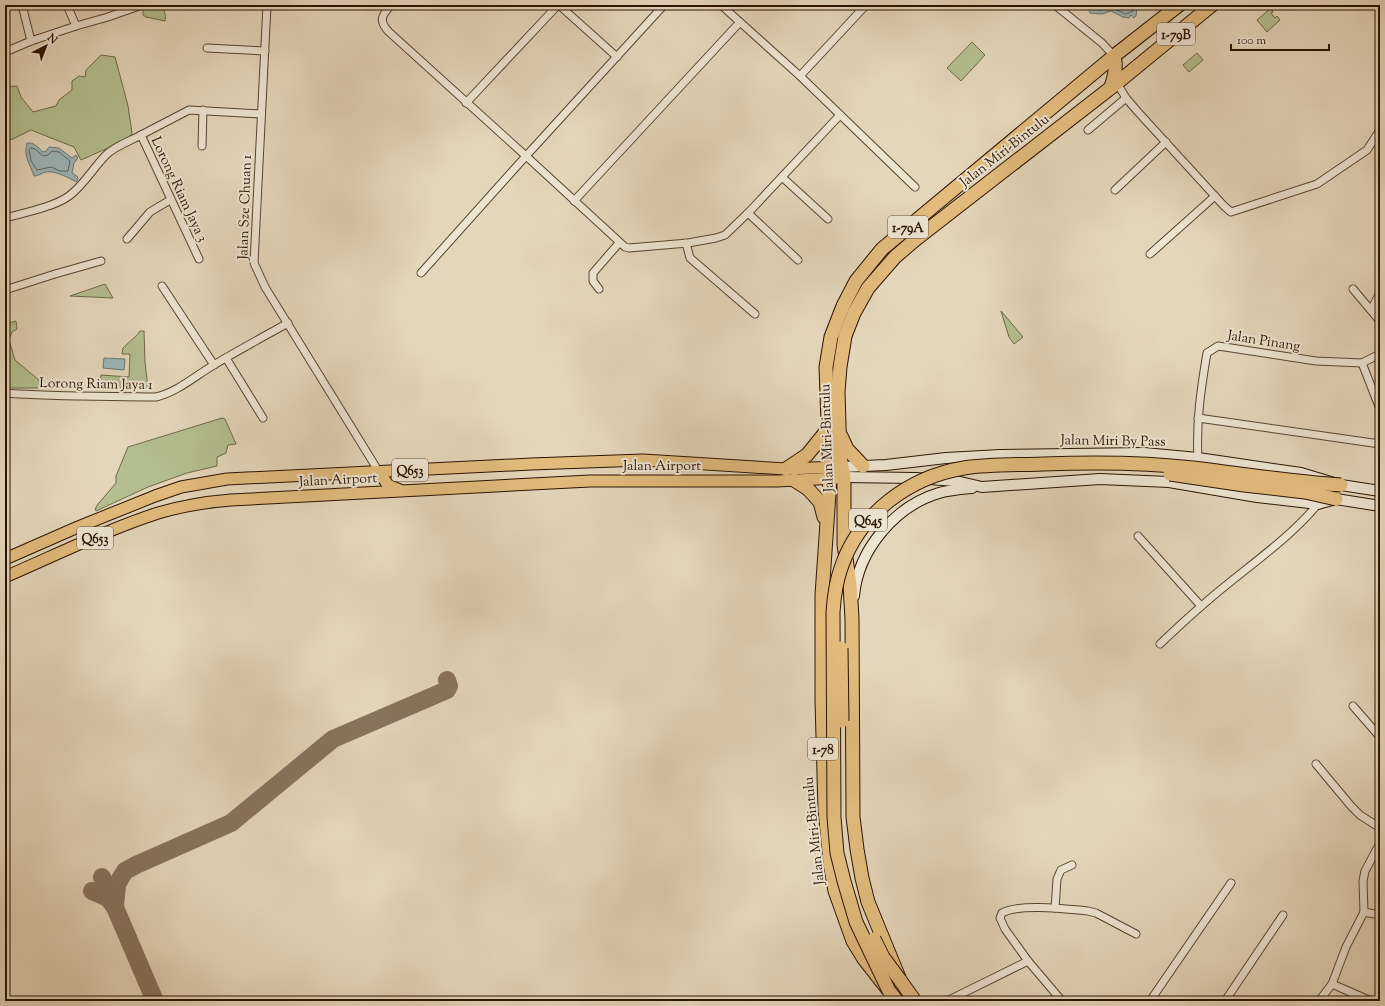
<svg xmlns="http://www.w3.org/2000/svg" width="1385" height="1006" viewBox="0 0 1385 1006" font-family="'Sorts Mill Goudy',serif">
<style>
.green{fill:#b4be90;stroke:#6f6848}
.water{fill:#9bb6bb;stroke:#6e7571}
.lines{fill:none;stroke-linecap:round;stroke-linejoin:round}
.shore{stroke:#62645e;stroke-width:1}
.taxiway{stroke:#87745e;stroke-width:18}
.street-casing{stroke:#58442f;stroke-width:9}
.secondary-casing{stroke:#2a1301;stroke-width:12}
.primary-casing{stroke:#2a1301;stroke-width:13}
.highway-casing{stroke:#2a1301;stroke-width:15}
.street{stroke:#ede4d2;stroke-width:7}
.secondary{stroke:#ede4d2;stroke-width:10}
.primary{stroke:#e2bb7d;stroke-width:11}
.highway{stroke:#e2bb7d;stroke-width:13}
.highway-bridge-casing{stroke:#2a1301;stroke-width:15;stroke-linecap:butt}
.highway-bridge{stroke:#e2bb7d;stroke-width:13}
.labels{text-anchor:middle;stroke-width:4;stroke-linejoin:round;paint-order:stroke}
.shield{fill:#ede4d2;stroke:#645240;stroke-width:1}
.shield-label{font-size:13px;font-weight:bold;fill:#2a1301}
.street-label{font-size:14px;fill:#2a1301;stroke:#ede4d2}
</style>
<rect width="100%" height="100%" fill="#e4d6ba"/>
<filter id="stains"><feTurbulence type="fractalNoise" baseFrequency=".005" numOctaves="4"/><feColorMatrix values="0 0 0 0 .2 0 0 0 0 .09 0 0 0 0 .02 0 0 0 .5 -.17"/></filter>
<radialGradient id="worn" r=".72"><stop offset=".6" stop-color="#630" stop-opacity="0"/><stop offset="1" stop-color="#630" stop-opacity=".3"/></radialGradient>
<g class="green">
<path d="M 154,5 C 155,5 160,5 161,6 C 165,8 166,17 165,21 L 146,17 L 143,15 L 143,11 L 144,8 Z"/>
<polygon points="1271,8 1273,12 1271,13 1275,18 1277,16 1280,20 1267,32 1257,20"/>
<polygon points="972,42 985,55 961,81 947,68"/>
<polygon points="1197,53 1203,60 1189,72 1183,65"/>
<polygon points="101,55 115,57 128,106 132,133 128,139 81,160 74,147 31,130 13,139 5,140 5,87 17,86 21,97 33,112 56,106 59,100 72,90 72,81 79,76 85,77 86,70"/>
<polygon points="105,284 113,298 70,296"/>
<polygon points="1001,311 1023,337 1014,344 1009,337"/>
<polygon points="16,321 17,329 12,332 9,340 15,360 39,380 40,388 8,388 5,386 5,324"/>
<polygon points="140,331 144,331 145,363 148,388 99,388 101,375 129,377 130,354 122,354 123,348 138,334"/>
<polygon points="222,418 225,419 236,444 228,445 226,453 217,457 217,466 187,473 148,487 96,511 95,509 98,504 116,483 116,476 128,447"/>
</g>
<g class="water">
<polygon points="1088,5 1140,5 1137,7 1136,16 1134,18 1131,15 1129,18 1123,17 1111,11 1102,14 1090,13 1087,7"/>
<path d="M 27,143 C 34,142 39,148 43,152 L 46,151 L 49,147 L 59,148 L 72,158 L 76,155 L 78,158 L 74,163 L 72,173 L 77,176 L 78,179 L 76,182 C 70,178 53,170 46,172 C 41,173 39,176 34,176 C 30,164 23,156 27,143 Z"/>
<polygon points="104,358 125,359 124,370 103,368"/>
</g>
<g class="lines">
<g class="shore">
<polyline points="1092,5 1094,9 1101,10 1112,8 1126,14 1133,11 1134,5"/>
<polygon points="31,148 35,149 43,156 48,155 52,151 59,152 70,161 68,171 60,171 51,167 37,170 31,161 29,150"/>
</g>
<g class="taxiway">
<polyline points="102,877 155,1001"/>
<polyline points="92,891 108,898 114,906"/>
<polyline points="115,906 117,885 120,879 125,871 136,865 231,823 333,739 447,690 449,686 447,680"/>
</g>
<g class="street-casing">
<g id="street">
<polyline points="22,5 31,41"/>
<polyline points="67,5 76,26 108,17 142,5"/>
<polyline points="267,5 254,263 265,287 379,472"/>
<path d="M 391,5 C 382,15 378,21 389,32 L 526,156 L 625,247 L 629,248 L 688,243 L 716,238 L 725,235 L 750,211 L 840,115"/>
<polyline points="559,5 617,57"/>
<polyline points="721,5 800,76 915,187"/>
<polyline points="1055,5 1102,43 1114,56"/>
<polyline points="207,48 265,51"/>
<polyline points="5,52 31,41 76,26"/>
<polyline points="800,76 866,5"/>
<polyline points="1117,83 1126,98 1138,112 1224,206 1231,212 1317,184 1367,150 1380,130"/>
<polyline points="466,103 558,5"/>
<polyline points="1088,130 1126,98"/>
<polyline points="202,146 203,110"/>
<polyline points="782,177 828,219"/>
<polyline points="1115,190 1166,142"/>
<polyline points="574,201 740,22"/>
<polyline points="748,213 798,260"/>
<path d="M 5,218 C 23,213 54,207 69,196 C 84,185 93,168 106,155 C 115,146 130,141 141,135"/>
<polyline points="127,239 150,212 170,200"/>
<polyline points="686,243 690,258 755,314"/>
<polyline points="1150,254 1215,196"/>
<polyline points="199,259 141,135 189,110 261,114"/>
<polyline points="421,273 526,156 664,5"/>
<polyline points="162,286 214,365"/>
<polyline points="599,289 593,281 593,273 619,243"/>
<polyline points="1353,289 1380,321"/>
<polyline points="5,290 55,274 101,261"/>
<polyline points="1371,310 1380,293"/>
<polyline points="226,358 263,418"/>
<polyline points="1362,363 1380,409"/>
<path d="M 5,393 C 55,397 106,396 156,397 C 177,392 194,377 212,366 C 237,351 263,337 288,323"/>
<polyline points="1198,418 1380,444"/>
<path d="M 1198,458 C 1196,422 1201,388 1207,353 L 1218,346 L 1316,361 L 1362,363 L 1380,354"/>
<polyline points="1138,536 1201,606"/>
<path d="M 1160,644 C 1182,623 1205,602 1229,583 C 1260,558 1293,534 1318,504"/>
<polyline points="1353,706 1380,737"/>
<polyline points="1316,764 1351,806 1360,815 1380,828"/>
<polyline points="1055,908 1057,879 1061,870 1072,865"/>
<polyline points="1364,912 1380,915"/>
<polyline points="1332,984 1371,1001"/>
<polyline points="947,1001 1028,961"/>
<path d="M 1062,1001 L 1028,961 L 1005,929 L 1000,918 L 1002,913 C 1020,903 1067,909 1088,911 L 1096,913 L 1136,934"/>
<polyline points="1150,1001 1231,883"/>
<polyline points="1225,1001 1283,915"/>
<polyline points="1319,1001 1332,984 1346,947 1364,912 1363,881 1365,871 1380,843"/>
</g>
</g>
<g class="secondary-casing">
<g id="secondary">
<polyline points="842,467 886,465 946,458 1000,455 1144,453 1198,458 1301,473 1341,485 1380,491"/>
<polyline points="844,477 916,478 956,481 982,487 1100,479 1169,482 1257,497 1318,504 1336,499 1380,506"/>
<path d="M 854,596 C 858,550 895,506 939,493 C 949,490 961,489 972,488"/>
</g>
</g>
<g class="primary-casing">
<g id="primary">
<polyline points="379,472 388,485 400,490"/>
<polyline points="5,559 78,527 155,496 181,487 227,479 531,464 643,460 786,469 838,467"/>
<path d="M 5,577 C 56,555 106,530 158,513 C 182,506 206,502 231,500 L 590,481 L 777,481 L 837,478"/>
</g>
</g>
<g class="highway-casing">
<g id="highway">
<path d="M 1111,87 C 1115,76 1117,67 1114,56"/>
<polyline points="841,436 847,449 863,466"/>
<polyline points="786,469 807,455 828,429"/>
<polyline points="794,480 808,489 820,502 824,517"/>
<polyline points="897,1001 864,959 853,941 835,891 830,863 825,810 822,700 822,595 830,479 826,367 831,337 843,306 856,281 882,249 1114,56 1179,5"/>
<polyline points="915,1001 900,980 868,902 862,878 857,849 853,817 852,619 850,585 844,545 844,477 840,457 838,392 840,367 845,336 854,313 868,288 895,257 916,239 1117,83 1212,5"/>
</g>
</g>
<use href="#street" class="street"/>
<use href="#secondary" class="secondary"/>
<use href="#primary" class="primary"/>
<use href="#highway" class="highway"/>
<g class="highway-bridge-casing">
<g id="highway-bridge">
<polyline points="1170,474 1244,485 1305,492 1336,499"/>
<polyline points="841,648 842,721"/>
<polyline points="874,939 883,957 900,980"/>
<path d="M 889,991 L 856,922 L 844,881 L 837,853 L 834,817 L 833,612 C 834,597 836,582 841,568 C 859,514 909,477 964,468 C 990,464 1017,465 1043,464 C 1093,462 1143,462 1193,468 C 1243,474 1291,482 1341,485"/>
</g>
</g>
<use href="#highway-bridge" class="highway-bridge"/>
</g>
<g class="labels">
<g class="shield">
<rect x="1157" y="23" width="38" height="22" rx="3"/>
<rect x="888" y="216" width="40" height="22" rx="3"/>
<rect x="392" y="459" width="36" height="22" rx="3"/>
<rect x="849" y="509" width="38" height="22" rx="3"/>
<rect x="77" y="527" width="36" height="22" rx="3"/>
<rect x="808" y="738" width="30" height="22" rx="3"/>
</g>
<g class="shield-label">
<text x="1176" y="39">1-79B</text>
<text x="908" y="232">1-79A</text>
<text x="410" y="475">Q653</text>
<text x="868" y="525">Q645</text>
<text x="95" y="543">Q653</text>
<text x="823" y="754">1-78</text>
</g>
<g class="street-label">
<text transform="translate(1004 150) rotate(-38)" y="5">Jalan Miri-Bintulu</text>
<text transform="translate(180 189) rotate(65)" y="5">Lorong Riam Jaya 3</text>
<text transform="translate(244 207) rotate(-88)" y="5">Jalan Sze Chuan 1</text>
<text transform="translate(1264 340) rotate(9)" y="5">Jalan Pinang</text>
<text transform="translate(96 383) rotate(1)" y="5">Lorong Riam Jaya 1</text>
<text transform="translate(826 438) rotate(-92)" y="5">Jalan Miri-Bintulu</text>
<text transform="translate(1113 440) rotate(1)" y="5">Jalan Miri By Pass</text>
<text x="662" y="470">Jalan Airport</text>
<text transform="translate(338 479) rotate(-3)" y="5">Jalan Airport</text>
<text transform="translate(813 831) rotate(-96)" y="5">Jalan Miri-Bintulu</text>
</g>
</g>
<rect width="1385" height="1006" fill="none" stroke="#e4d6ba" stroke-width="20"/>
<rect x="6" y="6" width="1373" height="994" fill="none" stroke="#2a1301" stroke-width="2"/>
<rect x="10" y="10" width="1365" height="986" fill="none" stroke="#2a1301"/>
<g transform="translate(46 46) rotate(42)" stroke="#ede4d2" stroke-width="3" paint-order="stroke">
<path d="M0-3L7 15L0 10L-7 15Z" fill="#2a1301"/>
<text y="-6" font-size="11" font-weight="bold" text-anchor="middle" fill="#2a1301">N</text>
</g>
<path d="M1231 44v6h98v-6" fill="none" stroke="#2a1301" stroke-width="2"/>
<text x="1237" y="44" font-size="12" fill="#2a1301" stroke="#ede4d2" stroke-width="3" paint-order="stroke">100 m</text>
<rect width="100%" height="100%" filter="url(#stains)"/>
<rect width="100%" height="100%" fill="url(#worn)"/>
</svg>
